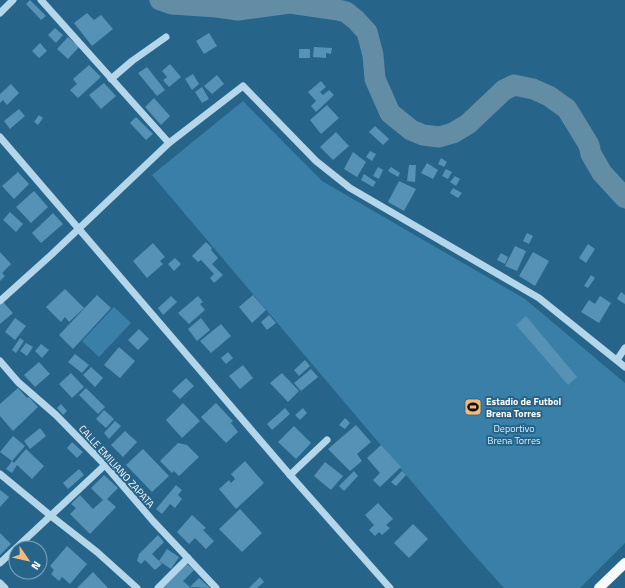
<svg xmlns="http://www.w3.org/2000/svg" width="625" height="588" viewBox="0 0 625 588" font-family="'Titillium Web',sans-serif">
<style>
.green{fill:#3a7fa7}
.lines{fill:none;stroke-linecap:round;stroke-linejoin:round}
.river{stroke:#638ca5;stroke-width:21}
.building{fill:#5692b5}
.minor{stroke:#b4d6ea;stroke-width:7}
.major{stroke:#f7fbfe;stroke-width:10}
.labels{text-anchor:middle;stroke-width:4;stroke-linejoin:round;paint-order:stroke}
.poi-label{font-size:10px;font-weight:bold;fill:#fff;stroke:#26648a;text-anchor:start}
.park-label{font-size:10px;fill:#d8ecf7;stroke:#26648a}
.street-label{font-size:10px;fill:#fff;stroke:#26648a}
</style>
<rect width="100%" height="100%" fill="#26648a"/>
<g class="green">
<polygon points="243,101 322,181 525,299 625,383 625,543 580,588 504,588 468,548 152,175"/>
<polygon points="114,307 131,323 99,357 82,341"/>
</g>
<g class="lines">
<polyline class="river" points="160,0 172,4 217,7 238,10 290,3 338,10 346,12 356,20 367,32 373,55 375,79 390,113 411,130 423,135 439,137 453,133 468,124 504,90 514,85 533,89 549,96 567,109 589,145 591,154 602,173 625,198"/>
</g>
<g class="building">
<polygon points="30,0 46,16 41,20 26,4"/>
<polygon points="87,13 94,20 101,15 113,29 92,46 74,23"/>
<polygon points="55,28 63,35 56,43 48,35"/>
<polygon points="209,33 217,46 204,54 196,41"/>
<polygon points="68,37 79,47 68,59 57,49"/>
<polygon points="40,43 47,51 39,58 32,51"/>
<polygon points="314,47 332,48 331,54 326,53 326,58 313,57"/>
<rect x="299" y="49" width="11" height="9"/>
<polygon points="170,64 181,77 169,87 163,80 167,77 162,71"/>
<polygon points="89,65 101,77 78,98 70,90 77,84 73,79"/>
<polygon points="147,67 165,90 157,96 138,73"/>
<polygon points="193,74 199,84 192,90 185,79"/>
<polygon points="217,75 224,84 212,94 204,86"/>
<polygon points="321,81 326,87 320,92 323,95 329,90 334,95 316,112 311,106 316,101 308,92"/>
<polygon points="104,83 116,96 101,109 89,95"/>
<polygon points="11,84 19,93 7,105 3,100 0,103 0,94"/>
<polygon points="202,87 209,99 202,103 195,92"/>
<polygon points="154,98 170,116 161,125 145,107"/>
<polygon points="327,105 339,118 321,134 310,120"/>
<polygon points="19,109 25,116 10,129 4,121"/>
<polygon points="39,115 43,118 38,125 34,122"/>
<polygon points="136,117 153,134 146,140 130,123"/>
<polygon points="375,126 389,139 383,145 369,132"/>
<polygon points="336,132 349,146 333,160 320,147"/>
<polygon points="370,151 376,154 372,161 366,157"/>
<polygon points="353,152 366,162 357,177 344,169"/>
<polygon points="441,158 447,162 444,167 438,164"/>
<polygon points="427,163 438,170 433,179 421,173"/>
<polygon points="409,165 416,165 415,182 407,181"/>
<polygon points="378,167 383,170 379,179 373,176"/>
<polygon points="391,167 400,173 398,177 388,171"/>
<polygon points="446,169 452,172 448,179 442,176"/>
<polygon points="18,172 29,184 14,199 2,186"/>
<polygon points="364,174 376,182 373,187 361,180"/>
<polygon points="455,176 460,179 456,186 450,182"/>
<polygon points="399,181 416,189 404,211 388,202"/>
<polygon points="453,188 462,193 458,198 450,193"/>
<polygon points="34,191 48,207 31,223 16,207"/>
<polygon points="10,212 23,224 16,232 3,220"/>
<polygon points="53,213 63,224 41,243 32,233"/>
<polygon points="527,233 533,236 529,244 523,241"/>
<polygon points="206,242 212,248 211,250 218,258 212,264 223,275 214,283 210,278 214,274 201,260 198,262 192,256"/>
<polygon points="153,243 165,257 160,261 163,264 147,278 133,261"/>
<polygon points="588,244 595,249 586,263 579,258"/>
<polygon points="515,246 526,251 517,271 505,266"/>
<polygon points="0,252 11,264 2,273 5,276 0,281"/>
<polygon points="533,252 549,261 535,286 519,276"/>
<polygon points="501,253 508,257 505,264 497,260"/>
<polygon points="175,258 181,264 174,271 168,264"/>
<polygon points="591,275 595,278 588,288 584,286"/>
<polygon points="65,289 84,308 69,322 65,317 61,322 46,307"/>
<polygon points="621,292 625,295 625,304 617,299"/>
<polygon points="97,295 111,308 73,349 59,335"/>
<polygon points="253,295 266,310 252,323 239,307"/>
<polygon points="171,296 177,302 163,315 158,308"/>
<polygon points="198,296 203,302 200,304 205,310 189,324 178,313"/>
<polygon points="600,296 611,303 599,323 581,312 589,300 595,304"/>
<polygon points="3,302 13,313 0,324 0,305"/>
<polygon points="269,315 276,323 267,330 261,322"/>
<polygon points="526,316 577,377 568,385 516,325"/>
<polygon points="15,318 26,326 15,340 5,332"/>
<polygon points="201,318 210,330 197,341 188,329"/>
<polygon points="221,324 231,336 211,353 200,341"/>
<polygon points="139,329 149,339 138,350 128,340"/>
<polygon points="20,338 24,341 16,353 12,350"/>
<polygon points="26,343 33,347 27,356 20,351"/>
<polygon points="41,344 49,350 42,358 35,351"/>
<polygon points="119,347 135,361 120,378 104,365"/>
<polygon points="228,352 233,358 226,364 221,358"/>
<polygon points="75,354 89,365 82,373 68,362"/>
<polygon points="305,360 310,366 299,376 294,370"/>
<polygon points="39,362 50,374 35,387 24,375"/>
<polygon points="243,365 253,378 240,389 229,376"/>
<polygon points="91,367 103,378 95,387 83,375"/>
<polygon points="311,369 318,377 301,391 294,383"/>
<polygon points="71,373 84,387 72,398 59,384"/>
<polygon points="282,373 299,391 288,402 270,383"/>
<polygon points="186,378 194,386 180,399 172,391"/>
<polygon points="18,388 27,398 29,397 38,407 13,431 0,416 0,404"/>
<polygon points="86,388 105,407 98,414 79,395"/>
<polygon points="183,403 200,421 182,438 166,420"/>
<polygon points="216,403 233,421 226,427 231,423 238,432 226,443 201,417"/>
<polygon points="61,404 67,411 63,415 57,408"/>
<polygon points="285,408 290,414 272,430 267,424"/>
<polygon points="303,408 307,413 300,420 295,415"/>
<polygon points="104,410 114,419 106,428 96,419"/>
<polygon points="345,418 350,423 345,429 339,425"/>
<polygon points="115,421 121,426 109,439 104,433"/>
<polygon points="356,425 371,442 357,454 362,461 350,471 328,449"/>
<polygon points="294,426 311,443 296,459 278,442"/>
<polygon points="40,428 46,436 30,449 24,441"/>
<polygon points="125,431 137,442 123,457 111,445"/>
<polygon points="13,436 25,446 12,461 0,452"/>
<polygon points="72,442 83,452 77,458 67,448"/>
<polygon points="178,443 187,445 199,457 179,476 174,471 172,473 160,461"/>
<polygon points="381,445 401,467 380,487 373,480 380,473 367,458"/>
<polygon points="26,449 44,466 32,479 17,465 12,473 6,469 12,461 14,463"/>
<polygon points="143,449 169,476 152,492 126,465"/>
<polygon points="245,461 264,483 236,509 219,489 229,480 231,483 235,479 231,474"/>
<polygon points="325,462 343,476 331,490 314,476"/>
<polygon points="79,469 84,475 68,489 63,483"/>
<polygon points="354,471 358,476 344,491 339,486"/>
<polygon points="402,471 406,475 396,486 391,482"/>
<polygon points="104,475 118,488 107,499 116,507 90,534 70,514 76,508 71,504 80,495 93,509 103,500 91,488"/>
<polygon points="176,485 182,490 178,495 182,499 175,508 170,504 162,514 156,509"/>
<polygon points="0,490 9,497 0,507"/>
<polygon points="378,503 393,519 386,525 390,528 382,535 379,532 375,536 369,530 374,525 365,515"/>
<polygon points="240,509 262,533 242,552 219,529"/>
<polygon points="192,515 206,528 203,530 214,541 206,549 195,538 189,544 177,532"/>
<polygon points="413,524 428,539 409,558 394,543"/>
<polygon points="0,533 11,544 0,555"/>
<polygon points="158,535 164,542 152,554 159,561 167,549 179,557 171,569 159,561 162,564 155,570 145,560 141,564 137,561 139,554"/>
<polygon points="67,546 87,564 70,584 62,577 59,581 51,574 54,570 50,566"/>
<polygon points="185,562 194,570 183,581 190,587 189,588 161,588"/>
<polygon points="93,572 108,588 77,588"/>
<polygon points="260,577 264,582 257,588 249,588"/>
<polygon points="199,578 210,588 190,587"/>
</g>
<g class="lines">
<g class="minor">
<polyline points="41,0 169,143"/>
<polyline points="0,13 13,0"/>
<polyline points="111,79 132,61 166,37"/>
<polyline points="0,137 290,475 390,588"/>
<polyline points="0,301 50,256 169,143 243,86 316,161 350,188 539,298 625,367"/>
<polyline points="617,360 625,348"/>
<polyline points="0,361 18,382 56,415 105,465 153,521 216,588"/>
<polyline points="0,474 51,516 97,552 137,588"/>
<polyline points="290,475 327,440"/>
<polyline points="0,563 105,465"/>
<polyline points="0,583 5,588"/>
<polyline points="158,588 188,558"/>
</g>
<polyline class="major" points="599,588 625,563"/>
</g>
<defs>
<g id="stadium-square" transform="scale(0.9)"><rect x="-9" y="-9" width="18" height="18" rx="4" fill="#f3b978" stroke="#26648a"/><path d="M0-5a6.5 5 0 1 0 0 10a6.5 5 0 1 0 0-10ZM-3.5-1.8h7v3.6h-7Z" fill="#111"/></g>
</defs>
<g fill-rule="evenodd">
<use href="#stadium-square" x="473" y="407"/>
</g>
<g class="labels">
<g class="poi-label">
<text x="486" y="405">Estadio de Futbol<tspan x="486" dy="12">Brena Torres</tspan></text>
</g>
<g class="park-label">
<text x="514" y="432">Deportivo<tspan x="514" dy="12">Brena Torres</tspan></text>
</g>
<g class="street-label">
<text transform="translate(117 466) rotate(48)" y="4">CALLE EMILIANO ZAPATA</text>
</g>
</g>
<g transform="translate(28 560) rotate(124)"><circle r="19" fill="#26648a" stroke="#7da2b9"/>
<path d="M0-3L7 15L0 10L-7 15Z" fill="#f3b978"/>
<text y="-6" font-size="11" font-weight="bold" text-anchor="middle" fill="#ffffff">N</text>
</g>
</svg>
